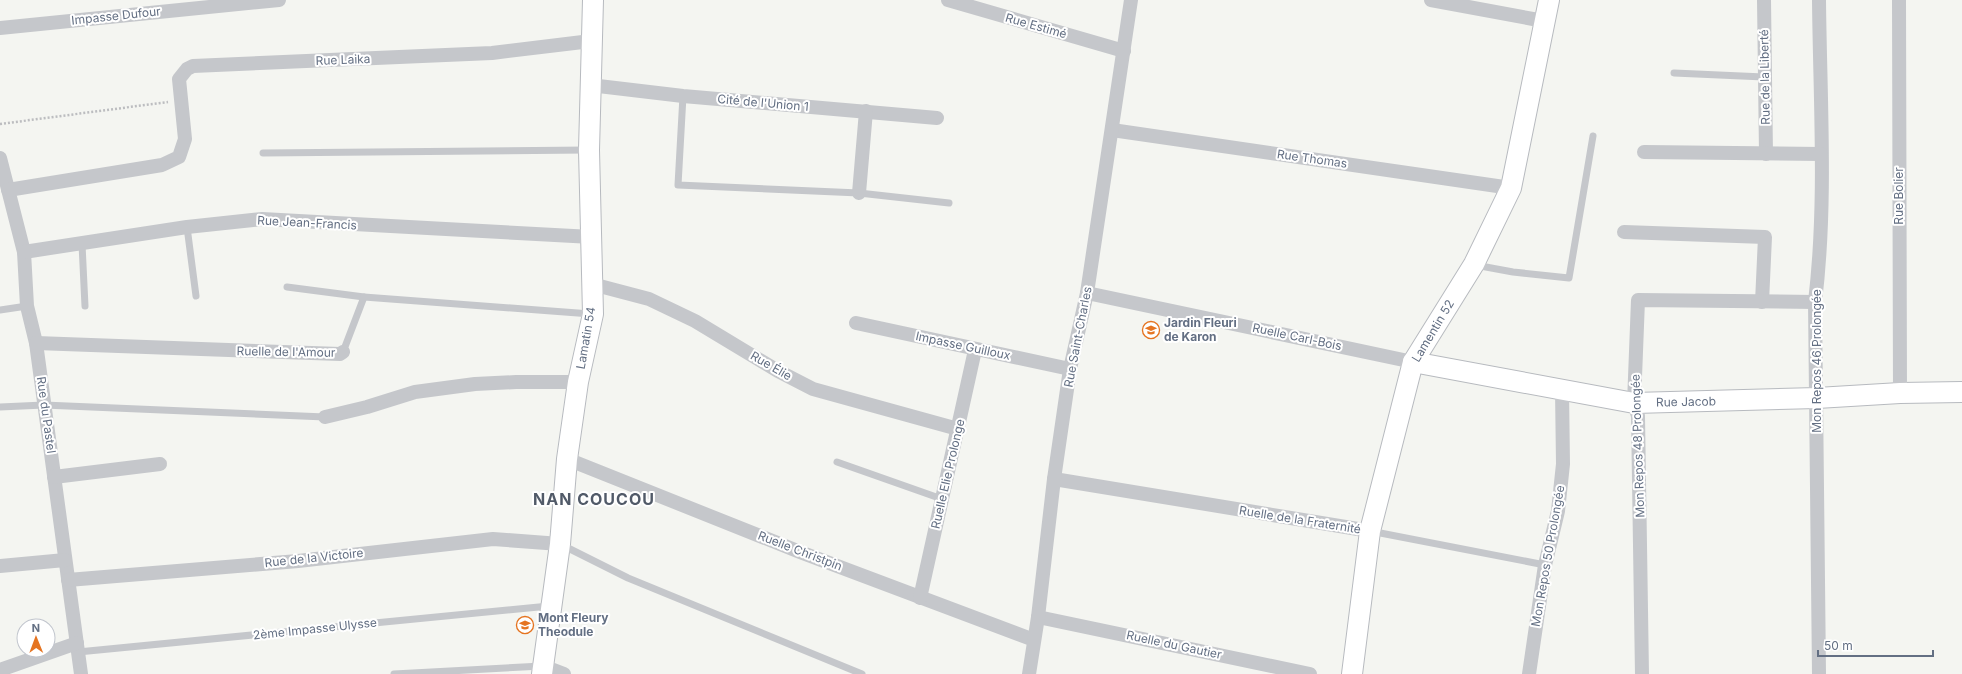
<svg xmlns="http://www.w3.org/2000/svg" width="1962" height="674" viewBox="0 0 1962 674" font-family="Inter,sans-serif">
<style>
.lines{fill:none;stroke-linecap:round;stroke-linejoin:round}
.secondary-casing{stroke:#b7babf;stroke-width:22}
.path{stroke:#bcbdc0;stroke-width:2.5;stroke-dasharray:2 2;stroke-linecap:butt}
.lane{stroke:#c5c7cb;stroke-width:7}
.street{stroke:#c5c7cb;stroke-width:14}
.secondary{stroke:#fff;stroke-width:20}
.labels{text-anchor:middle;stroke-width:4;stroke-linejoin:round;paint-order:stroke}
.street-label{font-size:12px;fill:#636f83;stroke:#fff}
.poi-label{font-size:12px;font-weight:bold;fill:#636f83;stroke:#fff;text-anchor:start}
.district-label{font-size:16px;font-weight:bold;letter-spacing:1px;fill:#515a68;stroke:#fff}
</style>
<rect width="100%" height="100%" fill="#f4f5f1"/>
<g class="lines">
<g class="secondary-casing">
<g id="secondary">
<polyline points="1413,362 1634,403 1817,398 1900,393 1962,392"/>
<polyline points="542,674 560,544 567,459 578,382 593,314 589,150 593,0"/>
<polyline points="1352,674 1370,531 1413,362 1474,264 1511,188 1549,0"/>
</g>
</g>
<polyline class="path" points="0,124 168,102"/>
<g class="lane">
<polyline points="1674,73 1764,77"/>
<polyline points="683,96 678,185 859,193 949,203"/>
<polyline points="263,153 587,150"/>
<polyline points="187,227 196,296"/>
<polyline points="82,244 85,306"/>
<polyline points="1475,265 1513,272 1569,278 1593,136"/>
<polyline points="287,287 364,297"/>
<polyline points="0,310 27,306"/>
<polyline points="343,352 364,297 591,314"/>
<polyline points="0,407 44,405 325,417"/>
<polyline points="837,462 942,499"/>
<polyline points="1370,531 1545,565"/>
<polyline points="562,545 628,578 862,674"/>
<polyline points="78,652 549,606"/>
<polyline points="394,674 542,666"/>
</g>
<g class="street">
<polyline points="948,0 1124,51"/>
<polyline points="1431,0 1544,21"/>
<polyline points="1764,0 1766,154"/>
<path d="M 1819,0 C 1820,101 1827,202 1815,302 L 1819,674"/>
<polyline points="1899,0 1900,393"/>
<polyline points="0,28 279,0"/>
<polyline points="590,85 683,96 937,118"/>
<polyline points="1112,130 1511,188"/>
<polyline points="1644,152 1821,154"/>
<polyline points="0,158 24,252 27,306 36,343 81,674"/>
<polyline points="8,190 162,165 179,157 185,139 179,79 187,69 193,66 492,53 591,41"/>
<polyline points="859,193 866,111"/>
<polyline points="1624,232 1765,237 1762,302"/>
<polyline points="24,252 187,227 262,219 592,237"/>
<polyline points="592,284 649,299 695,321 778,371 813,389 958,429"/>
<polyline points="1087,293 1413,362"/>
<polyline points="856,323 1070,369"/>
<polyline points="36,343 340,354 343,352"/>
<polyline points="325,417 367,407 415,392 475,384 516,382 578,382"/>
<polyline points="567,459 800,552 1034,640"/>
<polyline points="54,477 160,464"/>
<polyline points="1054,479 1370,531"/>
<polyline points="0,566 65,560"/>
<polyline points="68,580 298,561 493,539 560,544"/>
<polyline points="920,598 975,350"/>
<polyline points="1038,617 1310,674"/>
<polyline points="543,666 564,674"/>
<polyline points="0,670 77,643"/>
<polyline points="1029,674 1038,617 1054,479 1070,369 1087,293 1131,0"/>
<polyline points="1529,674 1545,565 1558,511 1563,464 1562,390"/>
<polyline points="1642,674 1638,416 1634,403 1638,300 1815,302"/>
</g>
<use href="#secondary" class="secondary"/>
</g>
<defs>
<g id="school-ring" transform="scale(0.9)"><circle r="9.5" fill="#fff" stroke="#e57421" stroke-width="1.5"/><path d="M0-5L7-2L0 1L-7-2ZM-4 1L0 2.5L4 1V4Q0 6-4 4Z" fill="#e57421"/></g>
</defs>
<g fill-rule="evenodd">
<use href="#school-ring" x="1151" y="330"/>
<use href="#school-ring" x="525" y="625"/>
</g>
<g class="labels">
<g class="street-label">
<text transform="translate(116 16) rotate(-6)" y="4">Impasse Dufour</text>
<text transform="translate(1036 26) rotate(16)" y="4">Rue Estimé</text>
<text transform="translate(343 60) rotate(-2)" y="4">Rue Laika</text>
<text transform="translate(1765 77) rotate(-91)" y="4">Rue de la Liberté</text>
<text transform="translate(763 103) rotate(5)" y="4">Cité de l'Union 1</text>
<text transform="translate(1312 159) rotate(8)" y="4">Rue Thomas</text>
<text transform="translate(1899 196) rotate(-90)" y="4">Rue Bolier</text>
<text transform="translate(307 223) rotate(3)" y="4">Rue Jean-Francis</text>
<text transform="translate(1433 331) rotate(-59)" y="4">Lamentin 52</text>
<text transform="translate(1078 337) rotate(-79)" y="4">Rue Saint-Charles</text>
<text transform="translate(1297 337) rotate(12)" y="4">Ruelle Carl-Bois</text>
<text transform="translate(586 338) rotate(-80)" y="4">Lamatin 54</text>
<text transform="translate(963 346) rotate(12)" y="4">Impasse Guilloux</text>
<text transform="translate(286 352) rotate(1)" y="4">Ruelle de l'Amour</text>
<text transform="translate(1817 361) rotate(-90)" y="4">Mon Repos 46 Prolongée</text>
<text transform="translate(771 366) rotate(30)" y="4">Rue Élie</text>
<text transform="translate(1686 402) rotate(-1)" y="4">Rue Jacob</text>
<text transform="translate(46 415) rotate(82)" y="4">Rue du Pastel</text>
<text transform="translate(1638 446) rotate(-92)" y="4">Mon Repos 48 Prolongée</text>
<text transform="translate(948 474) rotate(-77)" y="4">Ruelle Elie Prolonge</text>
<text transform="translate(1300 520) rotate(9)" y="4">Ruelle de la Fraternité</text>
<text transform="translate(800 551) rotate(21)" y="4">Ruelle Christpin</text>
<text transform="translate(1548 556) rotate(-80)" y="4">Mon Repos 50 Prolongée</text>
<text transform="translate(314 558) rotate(-6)" y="4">Rue de la Victoire</text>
<text transform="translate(315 629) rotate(-6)" y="4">2ème Impasse Ulysse</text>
<text transform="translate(1174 645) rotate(12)" y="4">Ruelle du Gautier</text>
</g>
<g class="poi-label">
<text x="1164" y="327">Jardin Fleuri<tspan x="1164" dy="14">de Karon</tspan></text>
<text x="538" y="622">Mont Fleury<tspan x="538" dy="14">Theodule</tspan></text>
</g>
<g class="district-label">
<text x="594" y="505">NAN COUCOU</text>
</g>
</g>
<g transform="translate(36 638) rotate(359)"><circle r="19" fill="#ffffff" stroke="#c1c5cd"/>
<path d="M0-3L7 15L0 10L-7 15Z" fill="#e57421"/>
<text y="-6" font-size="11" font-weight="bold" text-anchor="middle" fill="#636f83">N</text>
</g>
<path d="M1818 650v6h115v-6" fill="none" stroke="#636f83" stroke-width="2"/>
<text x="1824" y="650" font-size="12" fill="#636f83" stroke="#ffffff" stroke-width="3" paint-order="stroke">50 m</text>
</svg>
